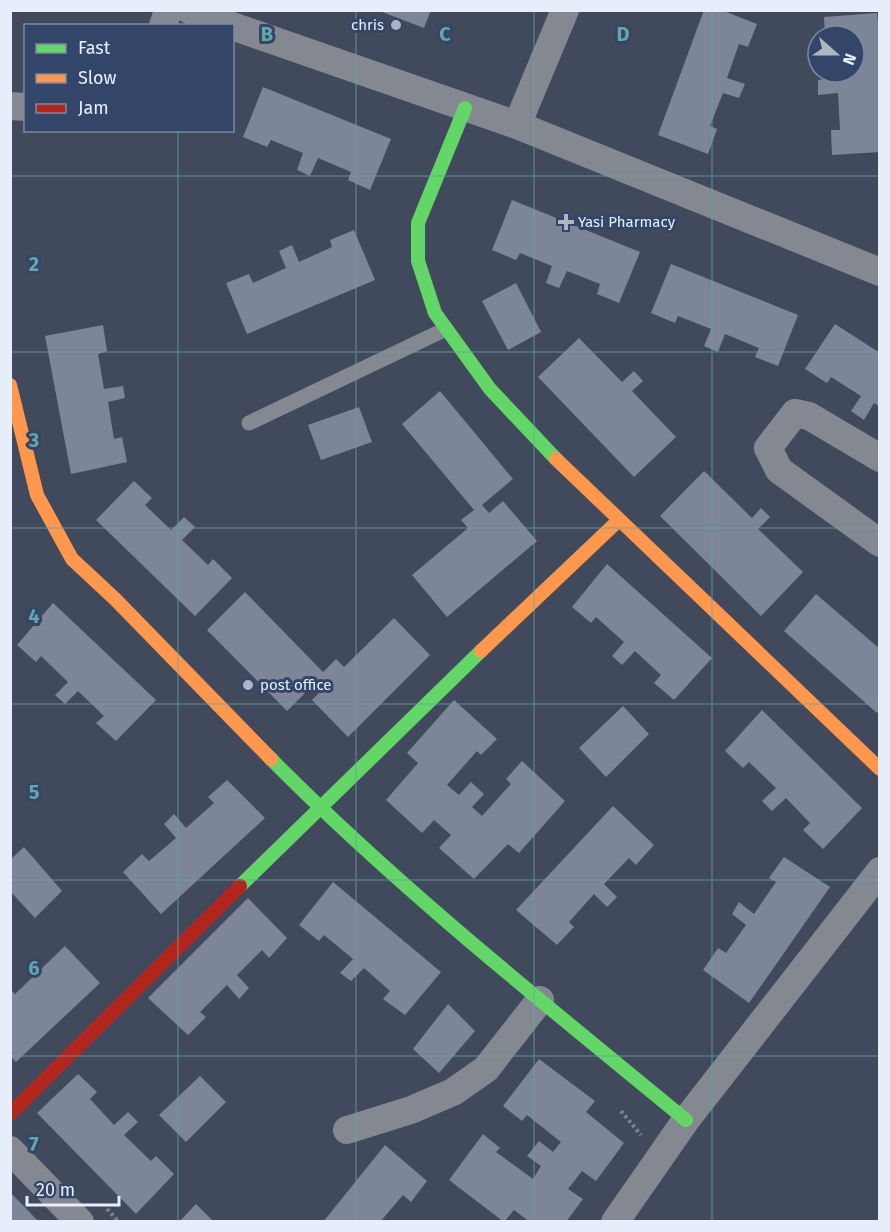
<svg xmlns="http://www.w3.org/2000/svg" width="890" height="1232" viewBox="0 0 890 1232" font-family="'Fira Sans',sans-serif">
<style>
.building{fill:#7c8698}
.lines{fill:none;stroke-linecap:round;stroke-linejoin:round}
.path{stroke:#7d828c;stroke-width:4;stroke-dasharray:3 3;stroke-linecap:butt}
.lane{stroke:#848991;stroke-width:15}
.street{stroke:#848991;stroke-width:28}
.fast{stroke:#63d668;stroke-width:14}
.slow{stroke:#ff974d;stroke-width:14}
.jam{stroke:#b3261e;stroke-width:14}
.grid{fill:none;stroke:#65a6a6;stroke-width:1.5;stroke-opacity:0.55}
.poi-dot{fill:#adb5c3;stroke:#334669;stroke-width:2}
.labels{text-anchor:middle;stroke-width:6;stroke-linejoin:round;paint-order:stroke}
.poi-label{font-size:15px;fill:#e7eefb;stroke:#334669;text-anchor:start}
.grid-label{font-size:20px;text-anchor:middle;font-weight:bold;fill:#65a6a6;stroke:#334669;stroke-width:6;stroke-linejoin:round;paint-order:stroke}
</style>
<rect width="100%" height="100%" fill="#404a5c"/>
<g class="building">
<polygon points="377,10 431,10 424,28"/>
<polygon points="704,10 721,10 757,24 748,47 739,44 727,78 745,84 739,98 723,93 710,126 717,129 708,154 658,135"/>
<polygon points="877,13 880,47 880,152 832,155 831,130 840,130 838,93 818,95 818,80 835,78 835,72 854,72 854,36 825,36 824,17"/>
<polygon points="263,87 391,139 370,190 348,180 351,172 318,158 310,176 297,170 303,153 271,140 267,147 243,137"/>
<polygon points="512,200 640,252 619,303 597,294 600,284 567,271 559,288 546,283 552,266 520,253 516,260 492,250"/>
<polygon points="354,230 375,280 247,334 226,283 249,274 253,283 286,268 279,251 292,245 299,262 332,247 330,240"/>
<polygon points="671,264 798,315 778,366 755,357 759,348 725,334 718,352 704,346 711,329 678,316 675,323 651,313"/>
<polygon points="516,283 541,332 508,350 482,301"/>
<polygon points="835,324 880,353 880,407 874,403 864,420 851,411 861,396 831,377 827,383 805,369"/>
<polygon points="103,325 107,351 98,354 104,389 123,386 125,398 108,402 114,439 122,437 127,462 71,474 45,336"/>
<polygon points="579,338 622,382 634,371 643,381 632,391 676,437 634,477 538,377"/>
<polygon points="440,391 513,479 482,505 489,513 503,501 537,541 447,617 412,575 468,528 461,520 474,510 402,424"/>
<polygon points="359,407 372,442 321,460 308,425"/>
<polygon points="704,471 752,518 761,508 770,517 758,529 803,572 761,616 660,516"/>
<polygon points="134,481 152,498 145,505 171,530 184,517 195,527 182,540 208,565 213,559 232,578 195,616 96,520"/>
<polygon points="607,564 712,658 674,700 654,683 661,675 635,651 622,665 612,656 624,642 596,617 591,623 572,607"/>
<polygon points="245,592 323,672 336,659 344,667 394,618 430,655 348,737 312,700 324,688 317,681 287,711 207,630"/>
<polygon points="816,594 880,649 880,710 877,713 784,631"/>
<polygon points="53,603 156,700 116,741 96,723 104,716 78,691 65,704 55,695 68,682 41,656 36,662 17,645"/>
<polygon points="454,700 497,739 481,755 477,751 447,785 459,795 471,782 484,794 472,807 482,816 511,784 506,779 522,761 565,801 519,853 508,844 474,879 439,848 451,835 434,820 422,833 386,800 418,763 407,753"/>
<polygon points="623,706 649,734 606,777 579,748"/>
<polygon points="762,710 862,808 823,849 803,830 810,823 786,798 772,811 762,801 776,788 749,762 743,768 725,751"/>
<polygon points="227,780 265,818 161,914 123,872 142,854 149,861 176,838 164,824 174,814 186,828 214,803 208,797"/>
<polygon points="613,806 654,845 636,865 629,858 604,884 617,897 607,907 594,894 569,922 574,927 557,945 516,910"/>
<polygon points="24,847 62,891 35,918 10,891 10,860"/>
<polygon points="784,857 830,887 749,1003 703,970 718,948 726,953 746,925 732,914 739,902 754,914 776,882 769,878"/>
<polygon points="333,882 441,972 405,1015 383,999 390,991 364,968 351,981 340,973 353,959 324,935 319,941 299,925"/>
<polygon points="248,898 287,938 269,958 262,950 237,975 249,988 239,999 227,985 200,1012 206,1017 188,1035 148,998"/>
<polygon points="65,946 100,983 16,1062 10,1056 10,989 15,994"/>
<polygon points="448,1004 475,1031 439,1073 413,1049"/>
<polygon points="539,1059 595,1101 586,1112 624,1143 596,1181 582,1171 568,1189 583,1199 566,1222 530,1222 514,1210 504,1222 449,1180 483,1134 500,1148 496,1152 533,1179 541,1166 527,1156 539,1141 553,1152 561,1142 527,1115 522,1121 503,1106"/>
<polygon points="78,1074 97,1092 90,1099 114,1125 128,1112 138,1122 124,1135 151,1161 156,1156 174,1174 136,1214 37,1113"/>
<polygon points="200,1076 226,1102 186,1142 159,1115"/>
<polygon points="385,1145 427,1181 411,1202 403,1195 380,1222 323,1222"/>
<polygon points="10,1192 39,1222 10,1222"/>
<polygon points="196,1204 214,1222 179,1222"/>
</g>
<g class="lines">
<g class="path">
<polyline points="621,1111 641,1135"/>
<polyline points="107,1209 119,1222"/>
</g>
<polyline class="lane" points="249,423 446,329"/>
<g class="street">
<polyline points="189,10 232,26"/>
<polyline points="163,26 168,10"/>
<polyline points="232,26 517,125 880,272"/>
<polyline points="10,106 26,107"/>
<polyline points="517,125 565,10"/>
<polyline points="880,458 809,416 795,413 768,448 779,470 880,543"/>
<polyline points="347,1130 411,1110 453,1092 486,1069 540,1000"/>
<polyline points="10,1150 80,1222"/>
<polyline points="615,1222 686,1120 880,871"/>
</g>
<g class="fast">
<polyline points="465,108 418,223 418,261 435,313 490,389 556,459"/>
<path d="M 271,759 C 400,889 545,1004 686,1120"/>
<polyline points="240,886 481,651"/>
</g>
<g class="slow">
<polyline points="10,385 37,495 72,559 115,599 271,759"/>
<polyline points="556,459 880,769"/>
<polyline points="481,651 619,520"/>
</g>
<polyline class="jam" points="10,1114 240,886"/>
</g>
<path class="grid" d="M 178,10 L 178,26M 356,10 L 356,1222M 534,10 L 534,1222M 712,10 L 712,1222M 178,130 L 178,1222M 10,176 L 880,176M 10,352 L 880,352M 10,528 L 880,528M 10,704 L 880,704M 10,880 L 880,880M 10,1056 L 880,1056"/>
<g class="poi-dot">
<circle cx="396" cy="25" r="6"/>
<path d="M563 213h6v6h6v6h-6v6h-6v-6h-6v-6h6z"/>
<circle cx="248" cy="685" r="6"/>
</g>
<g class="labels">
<g class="poi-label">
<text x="384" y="30" text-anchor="end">chris</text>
<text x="578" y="227">Yasi Pharmacy</text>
<text x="260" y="690">post office</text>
</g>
</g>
<g class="grid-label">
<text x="267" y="41">B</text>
<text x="445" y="41">C</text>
<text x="623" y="41">D</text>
<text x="34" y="271">2</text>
<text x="34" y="447">3</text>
<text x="34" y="623">4</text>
<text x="34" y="799">5</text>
<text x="34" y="975">6</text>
<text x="34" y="1151">7</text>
</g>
<rect width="890" height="1232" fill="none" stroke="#e7eefb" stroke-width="24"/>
<rect x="24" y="24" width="210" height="108" fill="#334669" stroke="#7b89a3" stroke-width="1.5"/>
<rect x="36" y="44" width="30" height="9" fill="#63d668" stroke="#7b89a3" stroke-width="1.5"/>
<text x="78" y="54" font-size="18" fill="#e7eefb">Fast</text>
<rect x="36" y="74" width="30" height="9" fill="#ff974d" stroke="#7b89a3" stroke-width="1.5"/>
<text x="78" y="84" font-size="18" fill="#e7eefb">Slow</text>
<rect x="36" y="104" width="30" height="9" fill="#b3261e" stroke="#7b89a3" stroke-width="1.5"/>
<text x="78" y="114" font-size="18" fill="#e7eefb">Jam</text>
<g transform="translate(836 54) rotate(111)"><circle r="28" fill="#334669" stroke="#7b89a3" stroke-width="1.5"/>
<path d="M0-4.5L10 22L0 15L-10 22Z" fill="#adb5c3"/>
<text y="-9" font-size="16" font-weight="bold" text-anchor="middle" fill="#e7eefb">N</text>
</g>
<path d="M27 1196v9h92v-9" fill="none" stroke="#e7eefb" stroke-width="3"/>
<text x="36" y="1196" font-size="18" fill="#e7eefb" stroke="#334669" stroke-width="4.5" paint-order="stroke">20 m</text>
</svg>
